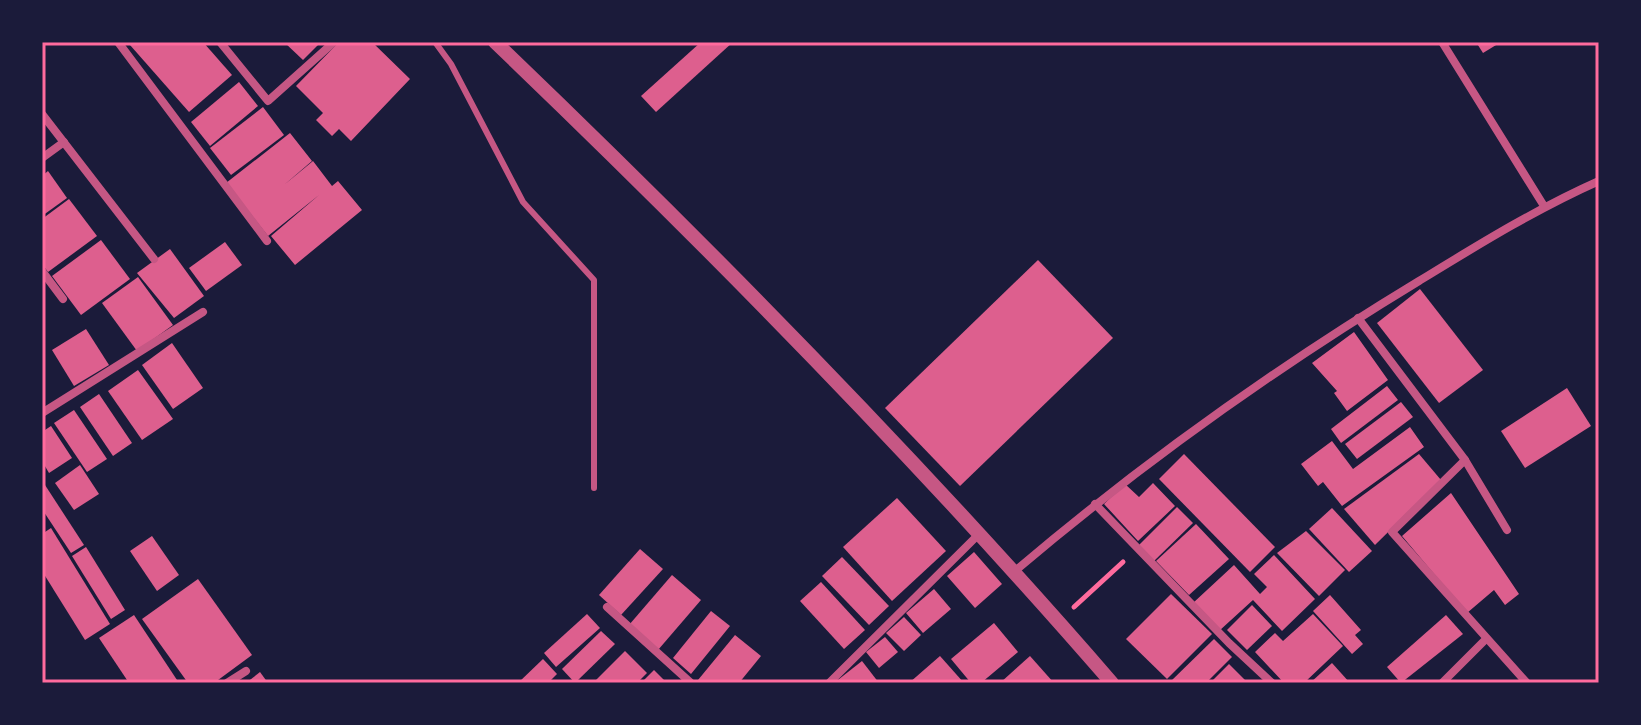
<svg xmlns="http://www.w3.org/2000/svg" width="1641" height="725" viewBox="0 0 1641 725" font-family="'Varela Round',sans-serif">
<style>
.building{fill:#dd5f8e}
.lines{fill:none;stroke-linecap:round;stroke-linejoin:round}
.path{stroke:#ff6b9d;stroke-width:5}
.service{stroke:#c65784;stroke-width:6}
.minor{stroke:#c65784;stroke-width:8}
.tertiary{stroke:#c65784;stroke-width:14}
.neatline{fill:none;stroke:#ff6b9d;stroke-width:3}
</style>
<rect width="100%" height="100%" fill="#1b1b3a"/>
<g class="building">
<polygon points="134,42 203,42 232,75 189,112 130,45"/>
<polygon points="284,42 321,42 303,60"/>
<polygon points="339,42 372,42 410,79 351,141 339,129 332,136 316,120 323,113 296,86"/>
<polygon points="701,42 733,42 656,112 641,96"/>
<polygon points="1476,42 1501,42 1483,53"/>
<polygon points="239,82 258,106 210,146 191,122"/>
<polygon points="263,107 284,135 231,175 210,148"/>
<polygon points="290,133 312,161 284,185 313,161 332,186 338,181 362,210 295,265 271,236 319,195 268,236 226,183"/>
<polygon points="48,171 67,198 42,216 42,176"/>
<polygon points="69,199 97,236 48,272 42,264 42,219"/>
<polygon points="101,240 130,279 81,315 52,276"/>
<polygon points="225,242 242,265 206,291 189,268"/>
<polygon points="170,249 204,296 174,318 137,273"/>
<polygon points="1038,260 1113,338 960,486 885,408"/>
<polygon points="138,277 173,325 137,351 102,303"/>
<polygon points="1420,289 1483,370 1439,403 1377,323"/>
<polygon points="86,329 109,365 74,386 52,350"/>
<polygon points="1354,332 1388,380 1347,411 1334,393 1337,391 1312,363"/>
<polygon points="172,343 203,388 173,409 142,365"/>
<polygon points="138,370 173,419 142,440 108,391"/>
<polygon points="1387,386 1398,400 1341,443 1331,429"/>
<polygon points="1567,388 1591,426 1525,468 1501,431"/>
<polygon points="99,394 132,443 113,456 80,407"/>
<polygon points="1401,402 1413,417 1357,459 1345,444"/>
<polygon points="74,410 107,459 87,472 54,423"/>
<polygon points="51,426 72,458 49,473 42,461 42,432"/>
<polygon points="1410,427 1424,447 1342,506 1323,482 1318,486 1301,464 1332,441 1353,469"/>
<polygon points="1184,454 1275,547 1250,572 1159,479"/>
<polygon points="1419,454 1441,480 1375,545 1344,509"/>
<polygon points="80,465 99,494 74,510 55,483"/>
<polygon points="1153,483 1175,506 1138,541 1104,504 1125,484 1139,497"/>
<polygon points="45,485 84,545 71,553 42,509 42,488"/>
<polygon points="1451,493 1519,594 1505,605 1494,590 1467,613 1402,536"/>
<polygon points="897,498 946,551 892,601 843,547"/>
<polygon points="1177,507 1193,523 1153,562 1138,546"/>
<polygon points="1332,508 1372,551 1349,572 1309,529"/>
<polygon points="1196,524 1229,559 1189,595 1156,561"/>
<polygon points="51,528 110,624 85,640 42,571 42,534"/>
<polygon points="1306,531 1345,570 1319,596 1277,553"/>
<polygon points="152,536 179,575 157,591 130,551"/>
<polygon points="86,547 125,610 111,619 72,556"/>
<polygon points="640,549 663,569 621,615 599,595"/>
<polygon points="974,552 1002,584 975,608 947,576"/>
<polygon points="1274,555 1315,599 1282,631 1253,600 1219,631 1193,603 1234,565 1260,594 1267,587 1254,574"/>
<polygon points="842,557 889,606 869,625 822,576"/>
<polygon points="672,575 701,600 658,650 629,625"/>
<polygon points="198,579 252,655 214,683 188,683 142,619"/>
<polygon points="821,582 865,630 844,649 800,601"/>
<polygon points="934,589 951,609 923,633 906,613"/>
<polygon points="1171,594 1212,634 1167,679 1126,639"/>
<polygon points="1330,595 1361,630 1355,635 1363,644 1352,654 1313,611"/>
<polygon points="1252,605 1272,626 1247,650 1227,630"/>
<polygon points="711,611 730,626 691,674 673,658"/>
<polygon points="587,614 600,628 556,667 544,653"/>
<polygon points="1313,614 1343,646 1304,683 1284,683 1255,652 1275,633 1283,641"/>
<polygon points="134,615 179,683 129,683 99,638"/>
<polygon points="1446,615 1463,634 1401,683 1387,667"/>
<polygon points="904,617 921,635 904,651 886,633"/>
<polygon points="994,623 1018,652 981,683 971,683 951,659"/>
<polygon points="601,631 615,644 575,683 562,669"/>
<polygon points="735,635 761,656 739,683 702,683 698,680"/>
<polygon points="885,637 898,652 879,668 866,652"/>
<polygon points="1214,639 1232,657 1206,683 1169,683"/>
<polygon points="625,651 647,673 637,683 593,683"/>
<polygon points="940,656 964,683 909,683"/>
<polygon points="1030,656 1054,683 1000,683"/>
<polygon points="543,659 557,674 548,683 518,683"/>
<polygon points="862,661 879,683 834,683"/>
<polygon points="1332,663 1350,683 1310,683"/>
<polygon points="1229,664 1248,683 1210,683"/>
<polygon points="654,670 667,683 641,683"/>
<polygon points="260,672 268,683 246,683"/>
</g>
<g class="lines">
<polyline class="path" points="1074,607 1123,562"/>
<polyline class="service" points="435,42 451,64 523,202 594,280 594,488"/>
<g class="minor">
<polyline points="118,42 267,241"/>
<polyline points="220,42 268,101 334,42"/>
<polyline points="1442,42 1544,206"/>
<polyline points="42,114 154,259"/>
<polyline points="42,158 64,142"/>
<polyline points="42,271 63,299"/>
<polyline points="1358,318 1465,460 1392,532 1527,683"/>
<polyline points="42,413 203,312"/>
<polyline points="1465,460 1507,530"/>
<polyline points="1095,504 1229,643 1272,683"/>
<path d="M 1015,571 C 1141,464 1277,367 1419,281 C 1478,245 1536,209 1599,181"/>
<polyline points="607,607 691,683"/>
<polyline points="227,683 246,671"/>
<polyline points="829,683 978,535"/>
<polyline points="1442,683 1485,640"/>
</g>
<path class="tertiary" d="M 495,42 C 709,247 918,459 1112,683"/>
</g>
<rect width="1641" height="725" fill="none" stroke="#1b1b3a" stroke-width="88"/>
<rect x="44" y="44" width="1553" height="637" class="neatline"/>
</svg>
